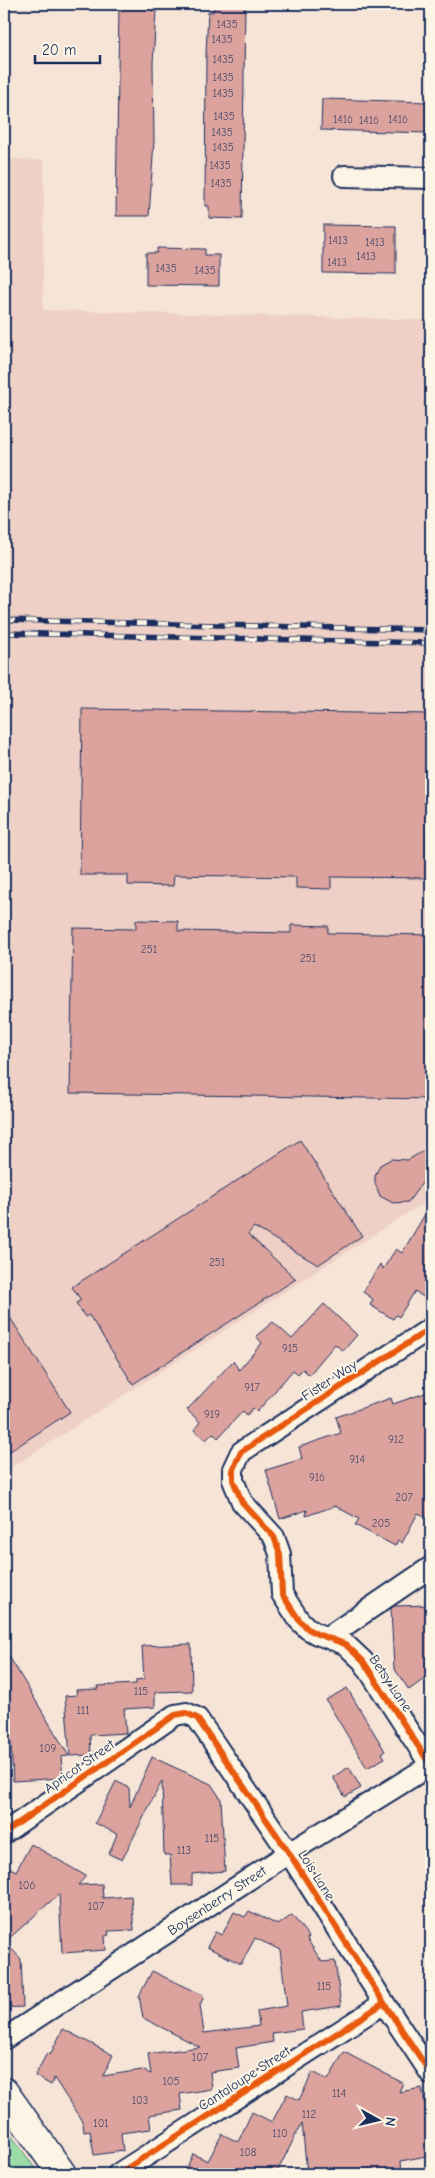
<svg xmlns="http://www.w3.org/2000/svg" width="435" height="2178" viewBox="0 0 435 2178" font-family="'Comic Neue',sans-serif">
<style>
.built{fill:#eed0c6}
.green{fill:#9cdda7;stroke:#5c8682}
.building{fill:#dca29d;stroke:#1b2f5e}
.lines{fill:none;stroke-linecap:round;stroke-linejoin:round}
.street-casing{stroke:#1b2f5e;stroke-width:24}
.secondary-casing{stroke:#1b2f5e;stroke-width:31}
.street{stroke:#fcf5e5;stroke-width:20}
.secondary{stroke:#fcf5e5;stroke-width:28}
.rail-casing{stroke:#1b2f5e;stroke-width:5.5}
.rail{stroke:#fcf5e5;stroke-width:4;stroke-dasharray:11;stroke-linecap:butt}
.cycleway-casing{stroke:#fcf5e5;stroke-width:9}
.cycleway{stroke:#e8590c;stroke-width:6}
.labels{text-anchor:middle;stroke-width:4;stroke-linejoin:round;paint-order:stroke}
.number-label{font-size:11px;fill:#4b4c6e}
.street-label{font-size:14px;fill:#1b2f5e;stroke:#fcf5e5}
</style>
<rect width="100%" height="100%" fill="#f6e4d7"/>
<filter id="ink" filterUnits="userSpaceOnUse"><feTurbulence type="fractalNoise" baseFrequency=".02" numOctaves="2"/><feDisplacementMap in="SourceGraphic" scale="10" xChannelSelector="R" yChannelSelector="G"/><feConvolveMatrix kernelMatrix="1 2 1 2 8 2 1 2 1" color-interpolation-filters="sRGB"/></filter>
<g filter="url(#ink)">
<polygon class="built" points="4,159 44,160 43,310 431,320 431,1198 4,1472"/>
<polygon class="green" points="4,2125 39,2174 4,2174"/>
<g class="building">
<polygon points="119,4 152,4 152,11 156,11 153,63 154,141 149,216 116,216"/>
<polygon points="214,4 245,4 242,219 209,218 209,206 205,206 206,54 208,12 213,12"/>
<polygon points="322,99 430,102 429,133 321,130"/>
<polygon points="323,225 396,226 396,274 323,273"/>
<polygon points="157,248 205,249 205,255 219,255 219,286 146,285 146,253 157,253"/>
<polygon points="82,709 431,714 431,878 331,877 331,889 296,888 296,877 174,875 173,886 128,885 128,875 80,875"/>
<polygon points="136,920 178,921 178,931 291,933 291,925 328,926 328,933 431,935 431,1099 70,1093 73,928 136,929"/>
<polygon points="300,1140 362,1236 318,1265 254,1227 248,1234 296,1279 133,1384 89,1315 85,1317 76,1303 81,1300 72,1287"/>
<polygon points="431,1146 431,1177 422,1183 408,1202 393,1203 380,1196 375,1183 375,1176 380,1165 391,1159 408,1160"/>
<polygon points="431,1204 431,1285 423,1297 415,1291 399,1317 396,1315 393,1319 370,1305 373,1299 363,1292 380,1264 383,1269 396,1249 402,1253"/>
<polygon points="324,1304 357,1335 343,1351 335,1344 309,1375 303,1369 298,1374 293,1370 257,1412 253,1408 247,1415 243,1411 218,1438 213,1433 206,1440 194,1430 200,1422 187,1410 233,1361 239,1370 262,1343 256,1336 273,1322 292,1339"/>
<polygon points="4,1308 70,1412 4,1455"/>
<polygon points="431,1391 431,1519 418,1513 402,1543 398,1540 395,1546 355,1525 359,1519 335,1506 306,1516 307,1510 280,1519 266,1470 302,1459 299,1447 341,1433 336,1417 391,1398 393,1404"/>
<polygon points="431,1605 431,1674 409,1690 394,1668 391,1609 394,1606"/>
<polygon points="191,1644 192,1691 155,1692 155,1707 124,1709 126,1733 90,1735 91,1755 70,1756 65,1696 77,1695 76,1690 98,1689 97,1686 136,1684 136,1680 144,1679 142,1646"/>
<polygon points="4,1648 69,1756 61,1757 63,1778 13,1781 11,1742 4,1745"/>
<polygon points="347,1688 385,1751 382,1753 385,1758 367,1768 326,1700"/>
<polygon points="152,1757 211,1784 221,1799 225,1871 192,1874 192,1885 172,1885 170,1855 164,1855 162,1781 122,1860 109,1854 117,1834 95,1823 116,1781 129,1788 130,1807"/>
<polygon points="349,1767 361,1788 345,1797 333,1777"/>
<polygon points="31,1844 86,1876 78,1885 102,1884 103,1898 131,1896 134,1930 108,1931 109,1935 105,1936 106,1950 62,1953 59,1894 5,1942 21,1959 23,2007 4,2008 4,1865 16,1871"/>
<polygon points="249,1911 278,1925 292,1915 309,1937 307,1939 322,1962 335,1961 341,2006 301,2012 303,2029 272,2033 273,2042 236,2048 239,2068 210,2072 212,2089 180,2094 182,2110 149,2115 151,2129 121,2133 123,2151 94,2155 90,2131 84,2132 83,2123 54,2078 51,2085 35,2076 47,2053 50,2055 63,2029 113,2055 103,2076 142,2070 151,2074 148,2054 200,2047 143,2018 139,1996 152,1971 204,1996 200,2005 204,2033 259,2026 257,2011 287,2006 280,1950 255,1938 241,1964 207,1947 215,1932 222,1935 234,1912 245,1917"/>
<polygon points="344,2052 403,2083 399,2092 422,2088 431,2135 431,2155 401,2161 402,2174 307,2174 302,2123 276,2174 184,2174 193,2154 208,2161 222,2134 238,2142 252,2112 272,2122 287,2094 299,2100 313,2072 328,2080"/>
</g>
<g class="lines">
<g class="street-casing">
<g id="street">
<polyline points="344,176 431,178"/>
<polyline points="431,1328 241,1452 233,1469 233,1480 242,1502 274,1537 280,1554 282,1594 299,1620 308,1629 317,1634 345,1644 363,1661 431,1766"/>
<polyline points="328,1637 431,1567"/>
<polyline points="4,1833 175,1715 186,1713 197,1718 289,1853 384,2003 431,2074"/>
<path id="s1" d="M 4,2039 L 289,1853 L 431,1765"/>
<polyline points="118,2174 384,2003"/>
</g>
</g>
<g class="secondary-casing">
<polyline id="secondary" points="4,2092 62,2174"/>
</g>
<use href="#street" class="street"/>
<use href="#secondary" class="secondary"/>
<g class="rail-casing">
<g id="rail">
<polyline points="4,620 431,630"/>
<polyline points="4,633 431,643"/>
</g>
</g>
<use href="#rail" class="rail"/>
<g class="cycleway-casing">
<g id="cycleway">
<polyline points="431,1328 241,1452 233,1469 233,1480 242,1502 274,1537 280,1554 282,1594 299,1620 308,1629 317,1634 345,1644 363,1661 431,1766"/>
<polyline points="4,1833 175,1715 186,1713 197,1718 289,1853 384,2003 431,2074"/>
<polyline points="118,2174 384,2003"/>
</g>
</g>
<use href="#cycleway" class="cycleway"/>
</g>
</g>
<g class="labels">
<g class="number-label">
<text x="227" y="28">1435</text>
<text x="222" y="43">1435</text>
<text x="223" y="63">1435</text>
<text x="223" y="81">1435</text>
<text x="223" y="97">1435</text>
<text x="224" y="120">1435</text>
<text x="343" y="123">1416</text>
<text x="398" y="123">1416</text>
<text x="369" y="124">1416</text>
<text x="222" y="136">1435</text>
<text x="223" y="151">1435</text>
<text x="220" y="169">1435</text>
<text x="221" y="187">1435</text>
<text x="338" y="244">1413</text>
<text x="375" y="246">1413</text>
<text x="366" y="260">1413</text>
<text x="337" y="266">1413</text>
<text x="166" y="272">1435</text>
<text x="205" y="274">1435</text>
<text x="149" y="953">251</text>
<text x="308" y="962">251</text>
<text x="217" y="1266">251</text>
<text x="290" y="1352">915</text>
<text x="252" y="1391">917</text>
<text x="212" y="1418">919</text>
<text x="396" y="1443">912</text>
<text x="357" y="1463">914</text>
<text x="317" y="1481">916</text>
<text x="404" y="1501">207</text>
<text x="381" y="1527">205</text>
<text x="141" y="1695">115</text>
<text x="83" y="1714">111</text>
<text x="48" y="1752">109</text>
<text x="212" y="1842">115</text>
<text x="184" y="1854">113</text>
<text x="27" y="1889">106</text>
<text x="96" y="1910">107</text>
<text x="324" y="1990">115</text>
<text x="200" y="2061">107</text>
<text x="171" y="2085">105</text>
<text x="339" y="2097">114</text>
<text x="140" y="2104">103</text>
<text x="309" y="2118">112</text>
<text x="101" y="2127">101</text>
<text x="280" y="2137">110</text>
<text x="248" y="2156">108</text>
</g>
<g class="street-label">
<text transform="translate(329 1380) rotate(-33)" y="5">Fister Way</text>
<text transform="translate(391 1683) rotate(56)" y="5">Betsy Lane</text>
<text transform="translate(79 1766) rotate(-35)" y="5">Apricot Street</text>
<text transform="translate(317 1875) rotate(58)" y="5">Lois Lane</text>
<text dy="5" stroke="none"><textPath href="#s1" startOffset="254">Boysenberry Street</textPath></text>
<text transform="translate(244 2078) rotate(-33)" y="5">Cantaloupe Street</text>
</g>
</g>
<rect width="435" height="2178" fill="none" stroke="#fcf5e5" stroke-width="20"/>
<rect x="10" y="10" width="415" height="2158" fill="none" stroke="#1b2f5e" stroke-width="2" filter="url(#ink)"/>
<g transform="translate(378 2120) rotate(98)" stroke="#fcf5e5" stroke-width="4" paint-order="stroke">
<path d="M0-4L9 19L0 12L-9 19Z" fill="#1b2f5e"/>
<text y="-8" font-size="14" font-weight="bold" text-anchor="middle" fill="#1b2f5e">N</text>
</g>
<path d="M35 55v8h65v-8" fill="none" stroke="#1b2f5e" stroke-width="2.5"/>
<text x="42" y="55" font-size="15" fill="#1b2f5e" stroke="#fcf5e5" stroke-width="4" paint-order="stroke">20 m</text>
</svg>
